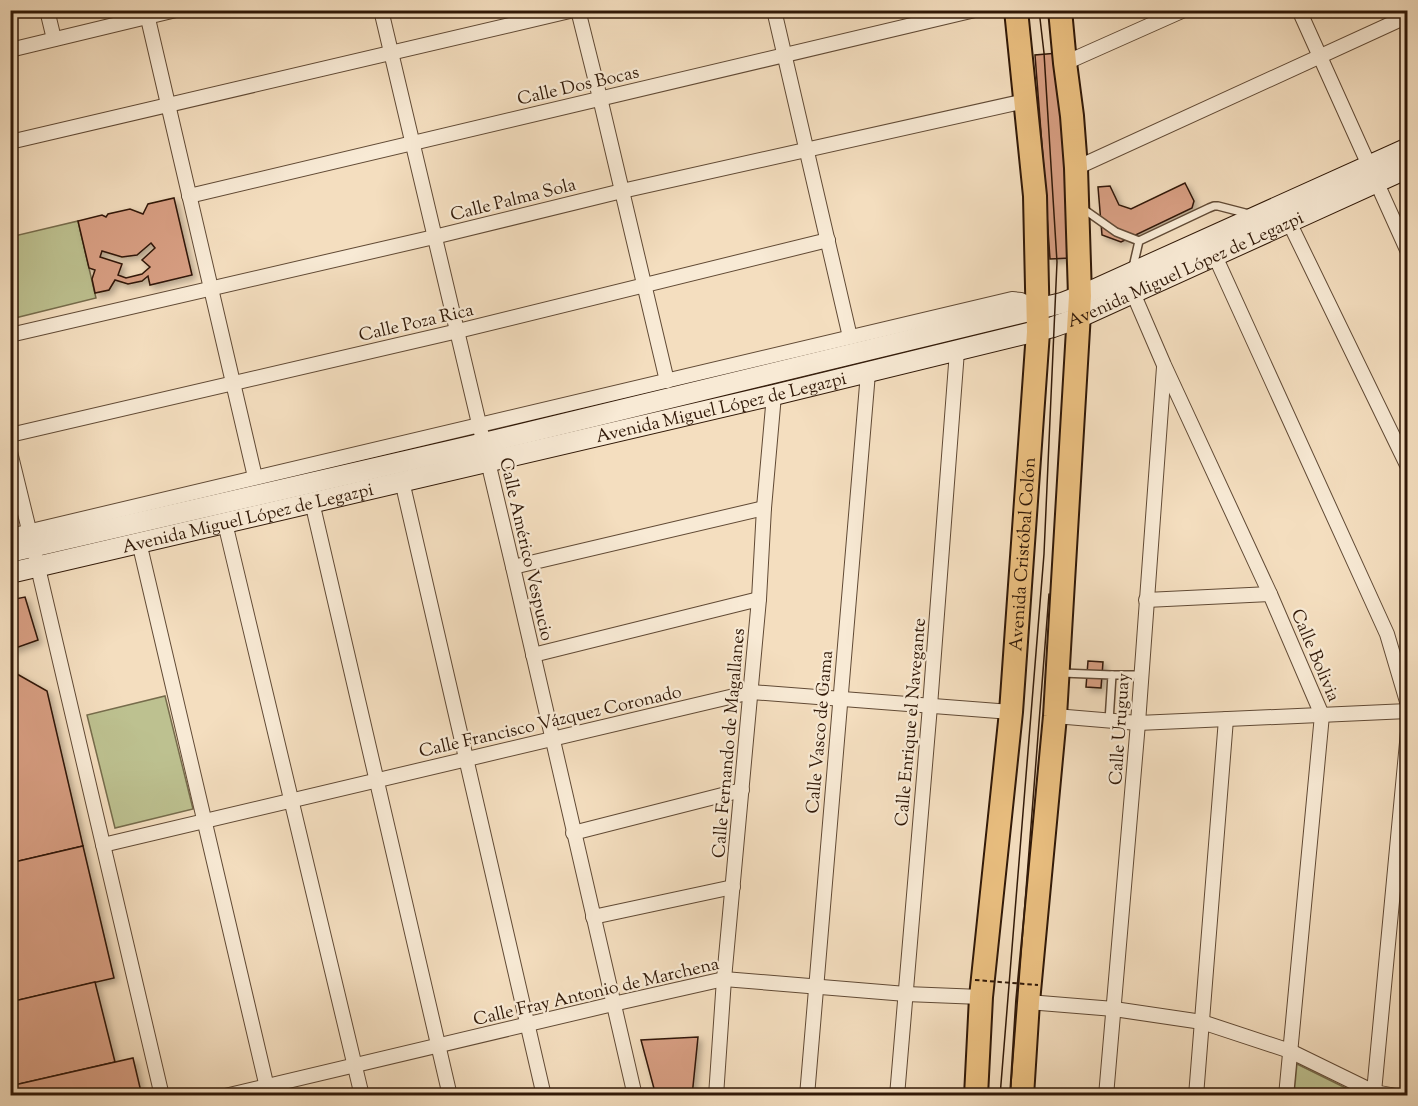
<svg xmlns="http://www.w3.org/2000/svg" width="1418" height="1106" viewBox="0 0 1418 1106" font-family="'Sorts Mill Goudy',serif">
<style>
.green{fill:#bdc190;stroke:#766c4c;stroke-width:1.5}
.building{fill:#d79e82;stroke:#301807;stroke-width:1.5;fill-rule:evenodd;filter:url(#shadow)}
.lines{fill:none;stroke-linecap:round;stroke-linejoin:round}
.service-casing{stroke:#614a35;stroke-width:10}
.minor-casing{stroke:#614a35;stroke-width:16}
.secondary-casing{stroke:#301807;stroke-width:22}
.primary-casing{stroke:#301807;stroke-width:26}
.service{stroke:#f8ead5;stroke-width:7}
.minor{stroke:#f8ead5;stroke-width:14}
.secondary{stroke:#f8ead5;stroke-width:20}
.primary{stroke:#eabf80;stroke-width:22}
.tram{stroke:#301807;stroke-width:1.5}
.path-bridge{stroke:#301807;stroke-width:2;stroke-dasharray:4.5 3;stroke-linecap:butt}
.labels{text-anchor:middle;stroke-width:4.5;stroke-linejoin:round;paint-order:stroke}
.street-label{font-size:18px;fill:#301807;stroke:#f8ead5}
</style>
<defs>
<filter id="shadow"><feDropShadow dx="3.5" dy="3.5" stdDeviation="3" flood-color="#0004"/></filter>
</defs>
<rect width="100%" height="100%" fill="#f4debf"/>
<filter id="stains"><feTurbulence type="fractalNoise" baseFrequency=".00333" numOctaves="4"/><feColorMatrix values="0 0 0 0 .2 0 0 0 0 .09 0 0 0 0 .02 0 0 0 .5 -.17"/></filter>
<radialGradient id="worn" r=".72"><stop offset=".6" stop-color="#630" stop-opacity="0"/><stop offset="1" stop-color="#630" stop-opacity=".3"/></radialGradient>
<g class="green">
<polygon points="78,221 96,298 11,319 10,237"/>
<polygon points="165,696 193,809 115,828 87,715"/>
<polygon points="1297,1063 1297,1064 1360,1095 1294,1095"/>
</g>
<g class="building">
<polygon points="1058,53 1070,258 1050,259 1043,158 1035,55"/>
<polygon points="1185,183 1194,201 1192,208 1121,242 1102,235 1098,187 1110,186 1119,205 1131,209"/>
<path d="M 174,198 L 192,275 L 150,285 L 148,276 L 142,281 L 128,284 L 115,280 L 109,290 L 95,293 L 92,279 L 95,270 L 89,268 L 78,221 L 102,215 L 106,217 L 108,214 L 130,209 L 143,214 L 148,204 ZM 151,243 L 155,248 L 142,260 L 150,267 L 142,274 L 126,278 L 118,275 L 122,264 L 100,257 L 102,251 L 122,257 L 137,255 Z"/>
<polygon points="25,597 38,640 10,650 10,600"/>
<polygon points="1088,661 1103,662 1101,688 1086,687"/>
<polygon points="10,670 47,691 83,846 10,863"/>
<polygon points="83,846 114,978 10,1002 10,863"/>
<polygon points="95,982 115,1062 10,1086 10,1002"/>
<polygon points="698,1037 692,1096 656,1096 641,1040"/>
<polygon points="133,1058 142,1096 10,1096 10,1086"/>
</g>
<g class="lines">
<g class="service-casing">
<g id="service">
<polyline points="1082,208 1116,232 1139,241"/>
<polyline points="1133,267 1139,241 1209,208 1214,206 1218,206 1249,214"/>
<polyline points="1062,673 1112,675 1109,721"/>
<polyline points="1112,675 1141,675"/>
</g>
</g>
<g class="minor-casing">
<g id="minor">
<polyline points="47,10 54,39"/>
<polyline points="146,10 255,477"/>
<polyline points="381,10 513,567 635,1096"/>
<polyline points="578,10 600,98 667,381"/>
<polyline points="774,10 850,337"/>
<polyline points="1299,10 1408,252"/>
<polyline points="10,50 176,10"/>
<polyline points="1065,63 1184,10"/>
<polyline points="10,142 574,10"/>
<polyline points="1076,168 1408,16"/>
<polyline points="189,196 975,10"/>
<polyline points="1289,222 1408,467"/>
<polyline points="1215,256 1387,634 1408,705"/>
<polyline points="1133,293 1164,365 1270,594 1322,715 1286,1096"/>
<polyline points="10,335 434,237 622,191 1025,101"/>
<polyline points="10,435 458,331 828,240"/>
<polyline points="10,452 31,538"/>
<polyline points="402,481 544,1096"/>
<polyline points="312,502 450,1096"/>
<polyline points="225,523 362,1096"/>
<polyline points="10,536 1012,299 1021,300 1038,308"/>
<polyline points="139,542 269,1096"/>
<polyline points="36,559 162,1096"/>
<polyline points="513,567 764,508"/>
<polyline points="1146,600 1270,594"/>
<polyline points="533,655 759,599"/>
<polyline points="1055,716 1138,723 1408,711"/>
<polyline points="573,833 742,790"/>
<polyline points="103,845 751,692 1011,712"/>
<polyline points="593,917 733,887"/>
<polyline points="1028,1002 1114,1009 1202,1022 1290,1051 1374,1092 1396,1096"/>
<polyline points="1374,1092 1408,732"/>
<polyline points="225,1096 613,1004 724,979 906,994 981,997"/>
<polyline points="716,1096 724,979 759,599 764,508 774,395"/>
<polyline points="807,1096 868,373"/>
<polyline points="897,1096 930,706 957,351"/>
<polyline points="1106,1096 1138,723 1164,367"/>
<polyline points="1196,1096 1226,719"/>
</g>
</g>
<g class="secondary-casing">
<g id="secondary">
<polyline points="10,552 484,443 1062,303 1080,296 1408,148"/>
<path id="s1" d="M 10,573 L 774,395 L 1053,327 L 1078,318 L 1408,168"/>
</g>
</g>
<g class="primary-casing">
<g id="primary">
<path id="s2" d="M 976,1096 L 981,997 L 1011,712 L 1038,332 L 1035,196 L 1016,10"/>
<polyline points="1022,1096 1028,1002 1055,716 1080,296 1076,168 1072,116 1065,63 1060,10"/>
</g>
</g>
<use href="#service" class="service"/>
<use href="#minor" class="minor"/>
<use href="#secondary" class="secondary"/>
<use href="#primary" class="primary"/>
<g class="tram">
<polyline points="1000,1096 1044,554 1057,262 1044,53 1039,10"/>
<polyline points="1010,1096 1049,594"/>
</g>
<polyline class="path-bridge" points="975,980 1038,985"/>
</g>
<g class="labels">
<g class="street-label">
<text transform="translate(578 85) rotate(-13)" y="6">Calle Dos Bocas</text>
<text transform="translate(513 199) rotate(-14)" y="6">Calle Palma Sola</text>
<text dy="6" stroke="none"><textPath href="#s1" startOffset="1216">Avenida Miguel López de Legazpi</textPath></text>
<text transform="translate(416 322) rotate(-13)" y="6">Calle Poza Rica</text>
<text dy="6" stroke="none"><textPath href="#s1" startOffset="730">Avenida Miguel López de Legazpi</textPath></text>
<text dy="6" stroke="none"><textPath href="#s1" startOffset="244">Avenida Miguel López de Legazpi</textPath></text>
<text transform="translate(527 549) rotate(77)" y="6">Calle Américo Vespucio</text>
<text dy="6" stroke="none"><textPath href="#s2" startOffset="544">Avenida Cristóbal Colón</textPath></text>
<text transform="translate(1316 655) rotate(67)" y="6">Calle Bolivia</text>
<text transform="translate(550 721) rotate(-13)" y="6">Calle Francisco Vázquez Coronado</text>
<text transform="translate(910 722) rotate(-85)" y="6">Calle Enrique el Navegante</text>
<text transform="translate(1119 729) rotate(-86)" y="6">Calle Uruguay</text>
<text transform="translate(819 732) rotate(-85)" y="6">Calle Vasco de Gama</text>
<text transform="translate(728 743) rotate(-85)" y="6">Calle Fernando de Magallanes</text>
<text transform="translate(596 991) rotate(-13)" y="6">Calle Fray Antonio de Marchena</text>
</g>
</g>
<rect width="1418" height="1106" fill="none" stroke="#f4debf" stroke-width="36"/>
<rect x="12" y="12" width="1394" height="1082" fill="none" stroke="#301807" stroke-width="3"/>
<rect x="18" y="18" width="1382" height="1070" fill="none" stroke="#301807" stroke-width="1.5"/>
<rect width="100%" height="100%" filter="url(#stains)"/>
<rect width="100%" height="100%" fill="url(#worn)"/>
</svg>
